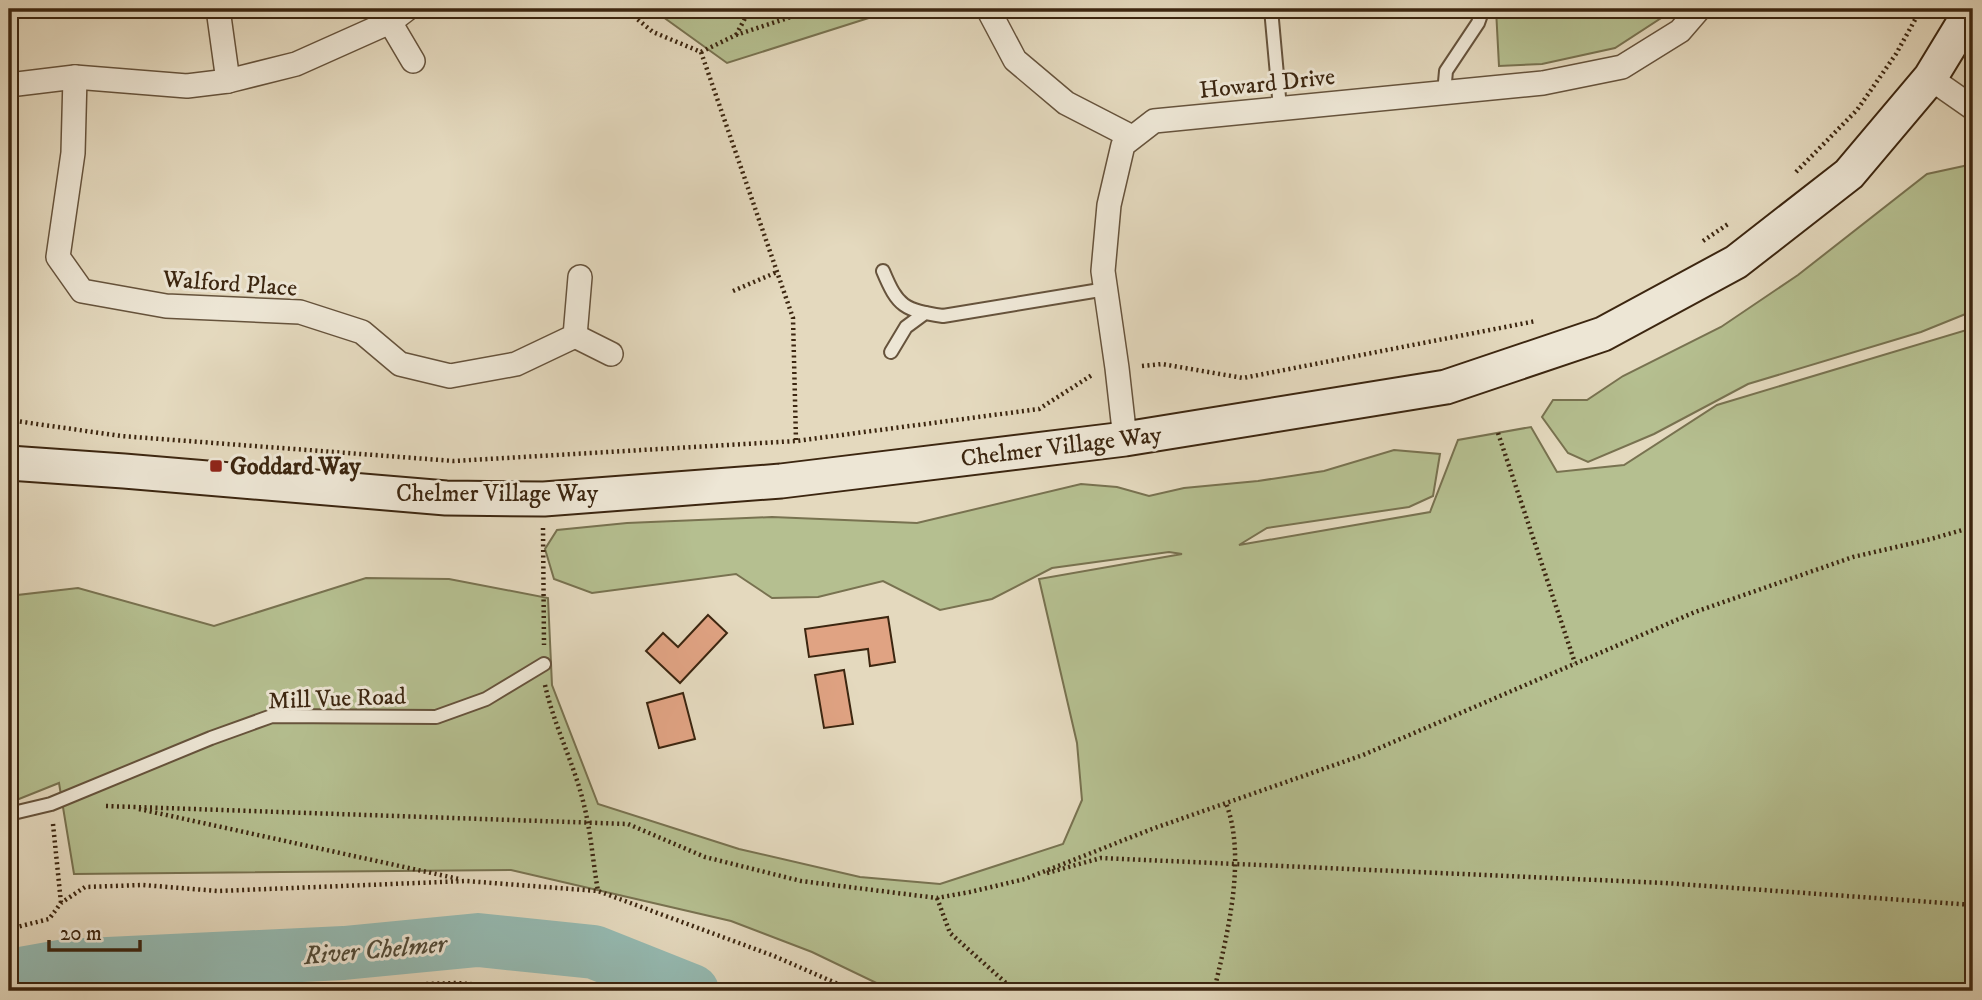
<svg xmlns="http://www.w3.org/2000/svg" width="1982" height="1000" viewBox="0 0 1982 1000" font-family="'IM FELL DW Pica',serif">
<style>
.green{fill:#b5bf90;stroke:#787250;stroke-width:2}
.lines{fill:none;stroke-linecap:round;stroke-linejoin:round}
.river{stroke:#95bab2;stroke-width:54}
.building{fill:#e0a383;stroke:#3c2610;stroke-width:2}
.lane-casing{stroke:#66533c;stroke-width:16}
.street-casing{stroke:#66533c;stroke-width:26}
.secondary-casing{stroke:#3c2610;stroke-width:37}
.path{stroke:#3c2610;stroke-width:4.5;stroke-dasharray:2 3.5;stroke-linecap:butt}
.lane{stroke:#ede6d5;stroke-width:12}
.street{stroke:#ede6d5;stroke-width:23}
.secondary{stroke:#ede6d5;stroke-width:33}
.poi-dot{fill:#8f2418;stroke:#ede6d5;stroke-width:2.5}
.labels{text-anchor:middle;stroke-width:6;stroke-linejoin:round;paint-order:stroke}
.street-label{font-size:24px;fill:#3c2610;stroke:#ede6d5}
.poi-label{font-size:24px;font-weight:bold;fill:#3c2610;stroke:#ede6d5;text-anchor:start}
.water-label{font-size:26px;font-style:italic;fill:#524b38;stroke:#ede6d5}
</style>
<rect width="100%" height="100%" fill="#e4d9be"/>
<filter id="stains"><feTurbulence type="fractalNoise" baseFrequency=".00286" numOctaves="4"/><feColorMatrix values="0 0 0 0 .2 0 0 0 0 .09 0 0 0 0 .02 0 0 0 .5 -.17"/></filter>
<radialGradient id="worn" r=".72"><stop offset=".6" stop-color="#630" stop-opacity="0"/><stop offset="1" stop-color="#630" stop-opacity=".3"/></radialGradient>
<g class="green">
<polygon points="652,9 897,9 727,63"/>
<polygon points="1496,9 1675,9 1615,48 1542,64 1499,66"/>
<polygon points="1973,164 1973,311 1921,332 1748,384 1654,434 1588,462 1568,453 1542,417 1553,400 1587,400 1623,376 1721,327 1798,275 1927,174"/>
<polygon points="1973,328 1973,991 893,991 812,952 731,921 511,870 74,874 59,783 9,803 9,596 78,588 214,626 366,578 449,579 548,598 552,685 598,804 739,849 860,877 940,884 1063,844 1082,800 1077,743 1039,579 1182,554 1169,552 1052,568 992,599 940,610 883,581 818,597 772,598 736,574 592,593 554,579 545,549 557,530 627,523 772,517 917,523 1081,484 1117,487 1149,496 1184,488 1258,481 1324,471 1394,450 1440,454 1433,496 1409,507 1267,528 1239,545 1430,512 1458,440 1531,427 1557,472 1624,465 1717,405"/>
</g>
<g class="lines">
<polyline class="river" points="9,976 65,966 344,953 478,940 594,952 692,991"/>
</g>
<g class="building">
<polygon points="708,615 727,633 680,683 646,651 663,633 678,647"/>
<polygon points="888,617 895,662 870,666 868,649 809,657 805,629"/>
<polygon points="844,670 853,724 824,728 815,675"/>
<polygon points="683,693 695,739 659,748 647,703"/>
</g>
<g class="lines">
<g class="lane-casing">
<g id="lane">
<polyline points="1271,9 1280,108"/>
<polyline points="1444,93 1446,71 1478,23 1483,9"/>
<path d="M 883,271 C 898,307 904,310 943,316 L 1106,289"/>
<polyline points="891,352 906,327 925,313"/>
<polyline points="9,814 51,804 211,738 272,716 436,717 486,699 544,664"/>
</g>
</g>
<g class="street-casing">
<g id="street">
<polyline points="218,9 228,81"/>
<polyline points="988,9 1015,60 1066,103 1132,137"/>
<polyline points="390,22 413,61"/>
<polyline points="75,77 73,153 58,257 82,291 166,306 300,312 362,332 400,364 450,376 516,364 575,336 580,277"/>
<polyline points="1930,78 1973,108"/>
<polyline points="9,85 75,77 187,86 228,81 296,64 390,22 407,9"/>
<polyline points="575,336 611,354"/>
<polyline points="1125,439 1117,368 1103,271 1109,205 1123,145 1154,121 1543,83 1622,67 1680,31 1699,9"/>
</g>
</g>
<g class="secondary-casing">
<polyline id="secondary" points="9,463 124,471 446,498 544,499 781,481 1125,439 1446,387 1603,334 1736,262 1849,174 1930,78 1972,9"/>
</g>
<g class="path">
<polyline points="625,9 653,32 701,52"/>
<polyline points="736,35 750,9"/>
<polyline points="701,52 793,318 796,441"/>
<polyline points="701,52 736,35 815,9"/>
<polyline points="1796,172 1857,110 1896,54 1921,9"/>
<polyline points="1703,241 1728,224"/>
<polyline points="733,291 777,272"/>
<polyline points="1142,366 1162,364 1243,378 1536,321"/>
<polyline points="9,420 121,436 454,461 796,441 1039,409 1092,375"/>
<polyline points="1498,433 1575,663"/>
<polyline points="543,528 544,645"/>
<path d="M 545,685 C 554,726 574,763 584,805 C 591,833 593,863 598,891"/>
<polyline points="106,806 628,824 705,857 801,881 937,898 970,892 1025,879 1152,829 1363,755 1695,612 1853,557 1931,539 1973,527"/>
<polyline points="139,809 459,879"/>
<polyline points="53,824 61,903"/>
<polyline points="1047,873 1101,858 1665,883 1973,905"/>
<polyline points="937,898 950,933 1015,991"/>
<polyline points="9,929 49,919 61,903 85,887 143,885 218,891 466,881 598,891 774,956 854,991"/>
<polyline points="300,991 367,986 457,983 553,991"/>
<path d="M 1214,991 C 1227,935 1247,859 1226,803"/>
</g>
<use href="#lane" class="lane"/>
<use href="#street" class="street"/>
<use href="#secondary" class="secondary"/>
</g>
<rect class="poi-dot" x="209" y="459" width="14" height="14" rx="3.5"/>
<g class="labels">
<g class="street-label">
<text transform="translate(1267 83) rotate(-6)" y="8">Howard Drive</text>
<text transform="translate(230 283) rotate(4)" y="8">Walford Place</text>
<text transform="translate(1061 446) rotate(-7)" y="8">Chelmer Village Way</text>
<text x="497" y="501">Chelmer Village Way</text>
<text transform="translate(337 698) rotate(-2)" y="8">Mill Vue Road</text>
</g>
<g class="poi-label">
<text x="230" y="474">Goddard Way</text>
</g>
<g class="water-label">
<text transform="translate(375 949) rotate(-5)" y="9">River Chelmer</text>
</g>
</g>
<rect width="1982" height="1000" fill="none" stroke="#e4d9be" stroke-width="35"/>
<rect x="10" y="10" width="1961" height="979" fill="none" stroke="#3c2610" stroke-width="3.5"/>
<rect x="18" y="18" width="1947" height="965" fill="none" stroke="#3c2610" stroke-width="2"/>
<path d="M49 940v10h91v-10" fill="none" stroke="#3c2610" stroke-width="3.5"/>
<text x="60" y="940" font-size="21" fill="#3c2610" stroke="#ede6d5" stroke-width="5" paint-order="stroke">20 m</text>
<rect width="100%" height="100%" filter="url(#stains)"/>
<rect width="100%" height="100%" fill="url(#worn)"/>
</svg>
